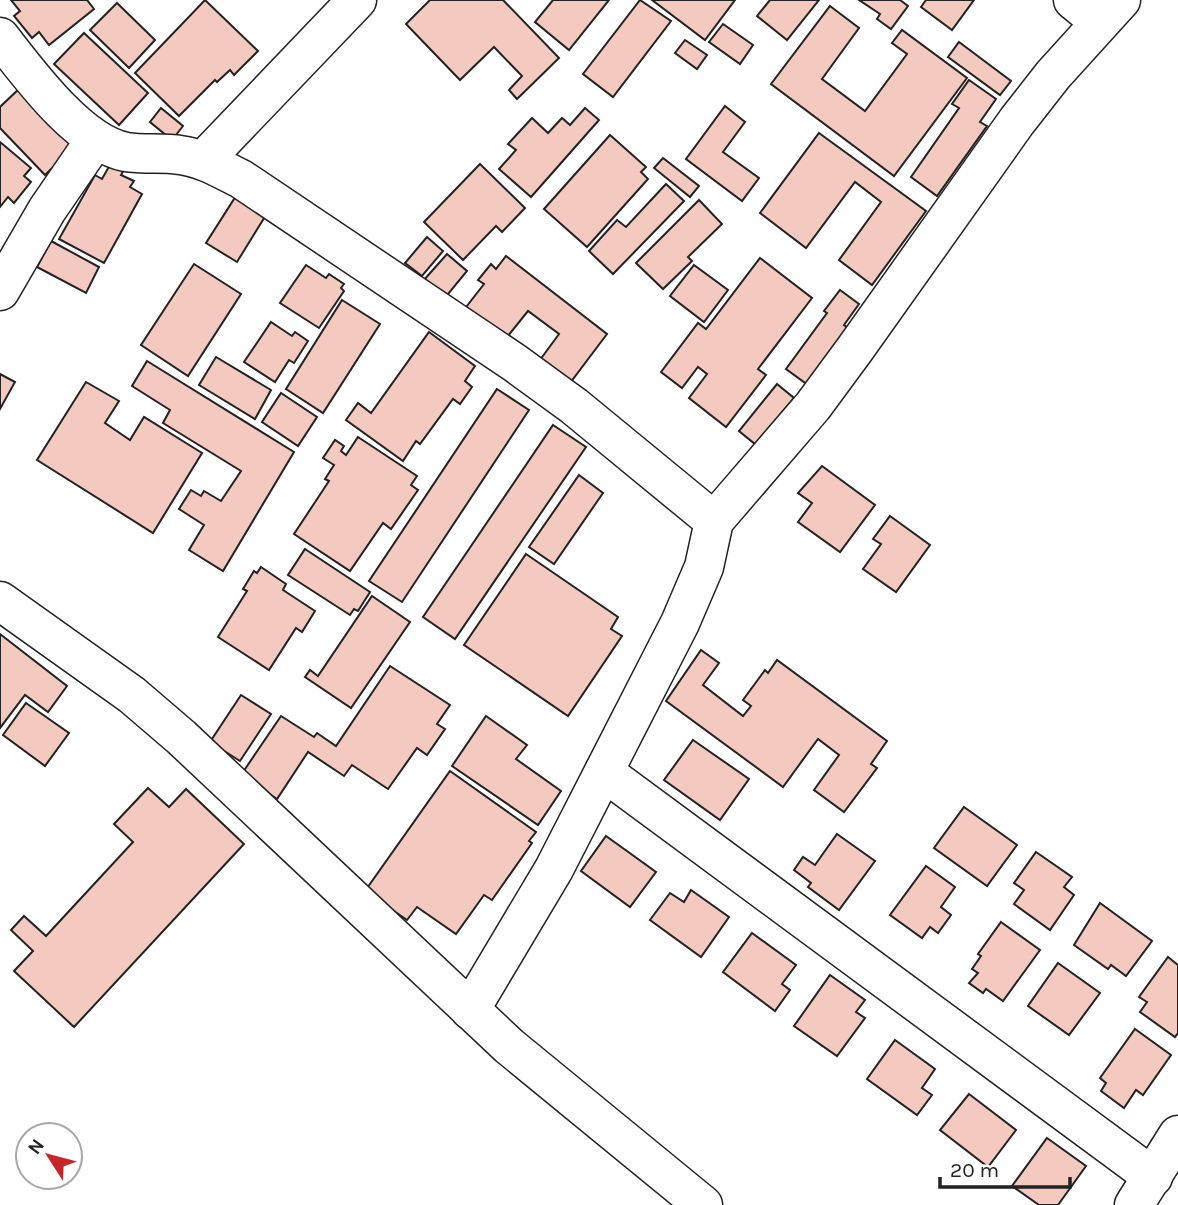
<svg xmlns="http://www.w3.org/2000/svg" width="1178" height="1205" viewBox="0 0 1178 1205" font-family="Karla,sans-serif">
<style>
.building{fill:#f3c9c0;stroke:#222;stroke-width:2}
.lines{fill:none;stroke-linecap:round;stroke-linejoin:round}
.minor-casing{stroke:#222;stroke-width:41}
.minor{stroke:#fff;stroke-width:38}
</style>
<rect width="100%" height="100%" fill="#fff"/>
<g class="building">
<polygon points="11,0 87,0 94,9 49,45 39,32 32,38 14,16 20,11"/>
<polygon points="205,0 258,51 234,75 230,70 217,82 215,80 179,116 135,73"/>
<polygon points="430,0 503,0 559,58 517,99 509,90 522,76 494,47 460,80 406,24"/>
<polygon points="553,0 609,0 569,50 535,22"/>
<polygon points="640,0 671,21 613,97 583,74"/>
<polygon points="652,0 735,0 705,40"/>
<polygon points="770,0 819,0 787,40 757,16"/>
<polygon points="859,0 900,0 908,6 891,29 877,19 880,14"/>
<polygon points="926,0 974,0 952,30 921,7"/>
<polygon points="117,3 155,40 129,68 90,30"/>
<polygon points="830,6 859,28 822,79 865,111 907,54 892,43 902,30 967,78 894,176 771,84"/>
<polygon points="723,24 753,45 740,64 709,42"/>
<polygon points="84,33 148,93 119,125 54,64"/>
<polygon points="685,40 707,55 697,69 675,53"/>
<polygon points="959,42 1011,81 1000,95 948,57"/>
<polygon points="969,80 996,99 980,122 987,126 937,196 911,177 959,108 952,104"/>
<polygon points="21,87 76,145 45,175 0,128 0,107"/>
<polygon points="725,106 745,122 723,152 759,178 742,201 686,159"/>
<polygon points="161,108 183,126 172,140 150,122"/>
<polygon points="585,108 599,120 531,197 499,169 516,150 508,144 532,118 548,133 562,118 570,125"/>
<polygon points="819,133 926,211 872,285 839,260 881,202 855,182 806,248 760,213"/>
<polygon points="610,135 646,167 641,172 648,179 587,247 544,209"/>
<polygon points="0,142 31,168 24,176 31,182 14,203 8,197 0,207"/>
<polygon points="663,158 699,186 690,197 654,168"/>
<polygon points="111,163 124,170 121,175 134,181 130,187 142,194 104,263 59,239 95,175 102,179"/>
<polygon points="480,164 525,208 502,232 496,226 463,260 424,222"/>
<polygon points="666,184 684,201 613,274 589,251 617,220 626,227"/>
<polygon points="236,196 266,215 237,262 206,243"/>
<polygon points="699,200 722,224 688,257 692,261 663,289 636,263"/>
<polygon points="427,237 443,251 422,276 405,263"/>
<polygon points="51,241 99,267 86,293 37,267"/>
<polygon points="447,254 467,271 444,299 423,281"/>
<polygon points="506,256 607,334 567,387 537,364 559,334 528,311 503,342 463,311 484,284 478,280 491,264 496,269"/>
<polygon points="760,258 812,298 758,369 766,375 726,427 689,398 707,374 698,367 682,388 661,372 698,323 706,329"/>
<polygon points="194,264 241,294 188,376 141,345"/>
<polygon points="306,265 326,278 329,274 344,284 341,288 344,291 319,328 280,303"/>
<polygon points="694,265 728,290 704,322 670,296"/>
<polygon points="840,290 859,304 844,325 849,329 808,385 786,369 827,313 824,311"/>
<polygon points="342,300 380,324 323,413 286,389"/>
<polygon points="271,322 292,336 295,332 308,341 294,363 289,360 275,382 244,362"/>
<polygon points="429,332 475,366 465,381 472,387 460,404 453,399 420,444 416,441 403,461 346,420 358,403 371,413"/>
<polygon points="216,357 271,390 255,419 199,385"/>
<polygon points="147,361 294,452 223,571 189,550 204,525 179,509 191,490 201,496 204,491 221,501 241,471 163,423 170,410 132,386"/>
<polygon points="0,374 15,382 0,409"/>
<polygon points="86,382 119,401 105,423 130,440 144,417 202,453 153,533 37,460"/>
<polygon points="777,384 794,398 755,444 739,431"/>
<polygon points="497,389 529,410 402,602 369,581"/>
<polygon points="281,393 317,417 298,446 262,422"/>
<polygon points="553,425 586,447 455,639 423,617"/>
<polygon points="358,437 417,476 411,485 418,490 391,529 383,523 350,571 294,534 329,481 325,479 334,465 323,458 335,440 344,446 341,451 346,455"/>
<polygon points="822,466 875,505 840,552 798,522 812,503 798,493"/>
<polygon points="579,475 603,493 554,564 529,547"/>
<polygon points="890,516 930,545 896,592 863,569 881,544 873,539"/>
<polygon points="305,549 370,592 358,611 354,609 350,615 288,575"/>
<polygon points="526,554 618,617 611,629 622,636 568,716 464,645"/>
<polygon points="261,567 286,584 283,590 315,611 302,632 296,628 269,670 218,637 247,591 243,589 254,571 257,573"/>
<polygon points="372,596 410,622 351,708 305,677 310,670 318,676"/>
<polygon points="0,634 67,686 48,712 25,695 0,728"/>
<polygon points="701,650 719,663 703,685 743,716 751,706 743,700 765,670 768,673 777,660 887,741 871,764 877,768 844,812 814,790 839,755 818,739 783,787 666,701"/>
<polygon points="390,666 450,705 437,724 445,729 427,755 417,748 388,789 352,765 344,776 308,752 277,799 241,775 281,716 314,737 317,733 336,746"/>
<polygon points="241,695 271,714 240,761 210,742"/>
<polygon points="26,703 69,733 45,766 3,735"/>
<polygon points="486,716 527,745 516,759 561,791 538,825 452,766"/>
<polygon points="693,740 749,779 720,820 664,780"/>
<polygon points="450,771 536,832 529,841 532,843 492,900 484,895 456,934 417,907 407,920 365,891"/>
<polygon points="148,788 169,807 186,789 244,844 74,1027 14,971 33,951 11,930 24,916 46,936 133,842 114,824"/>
<polygon points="964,807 1017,845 987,886 934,848"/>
<polygon points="837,834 875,861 839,910 808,887 811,883 794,870 803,857 815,865"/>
<polygon points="606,836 656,872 630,907 581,871"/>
<polygon points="1036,852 1072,877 1064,887 1074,895 1050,930 1014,904 1024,890 1014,883"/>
<polygon points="926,866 955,887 941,907 951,915 938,933 930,927 922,938 890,915"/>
<polygon points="691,890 729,917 701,957 650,920 670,893 684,902"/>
<polygon points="1100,903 1152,941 1126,976 1111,965 1108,969 1074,945"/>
<polygon points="1001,922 1040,950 1003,1001 986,989 983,993 969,983 978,973 972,969 981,956 978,954"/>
<polygon points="752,933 796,965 782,984 790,990 775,1011 723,972"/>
<polygon points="1168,957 1178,965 1178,1033 1175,1037 1140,1012 1147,1002 1139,997"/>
<polygon points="1058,963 1100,993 1069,1035 1028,1006"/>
<polygon points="830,975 865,1000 856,1012 865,1018 837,1056 794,1026"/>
<polygon points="1135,1029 1171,1055 1143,1095 1136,1090 1124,1108 1101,1091 1106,1083 1100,1078"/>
<polygon points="895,1040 935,1069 922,1088 932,1095 917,1115 867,1079"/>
<polygon points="969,1094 1016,1130 988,1167 940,1130"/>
<polygon points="1047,1138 1086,1166 1058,1205 1039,1205 1012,1186"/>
</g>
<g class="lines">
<g class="minor-casing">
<g id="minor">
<polyline points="1073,0 1100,22"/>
<path d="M 0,37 C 29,74 79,143 126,152 C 144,155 163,152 180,155 C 203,158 221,169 241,179 L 515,363 L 574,406 L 714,521"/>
<polyline points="204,160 357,0"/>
<polyline points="0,291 47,210 95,140"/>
<polyline points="0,601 132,695 181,737 509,1046 703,1205"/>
<polyline points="604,772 1153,1177"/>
<polyline points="470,1010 554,869 680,623 704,567 714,521 813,406 855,349 1017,121 1053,75 1121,0"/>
<polyline points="1134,1205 1178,1135"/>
</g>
</g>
<use href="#minor" class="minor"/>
</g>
<g transform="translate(49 1156) rotate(306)"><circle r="33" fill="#ffffff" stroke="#a7a7a7" stroke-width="2"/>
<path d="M0-5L12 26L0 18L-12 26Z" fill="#c62828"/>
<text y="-10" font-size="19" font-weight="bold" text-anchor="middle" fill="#222222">N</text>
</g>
<path d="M940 1177v10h130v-10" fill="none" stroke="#222222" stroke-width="3.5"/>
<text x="950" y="1177" font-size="21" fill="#222222" stroke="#ffffff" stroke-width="5" paint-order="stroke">20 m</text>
</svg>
